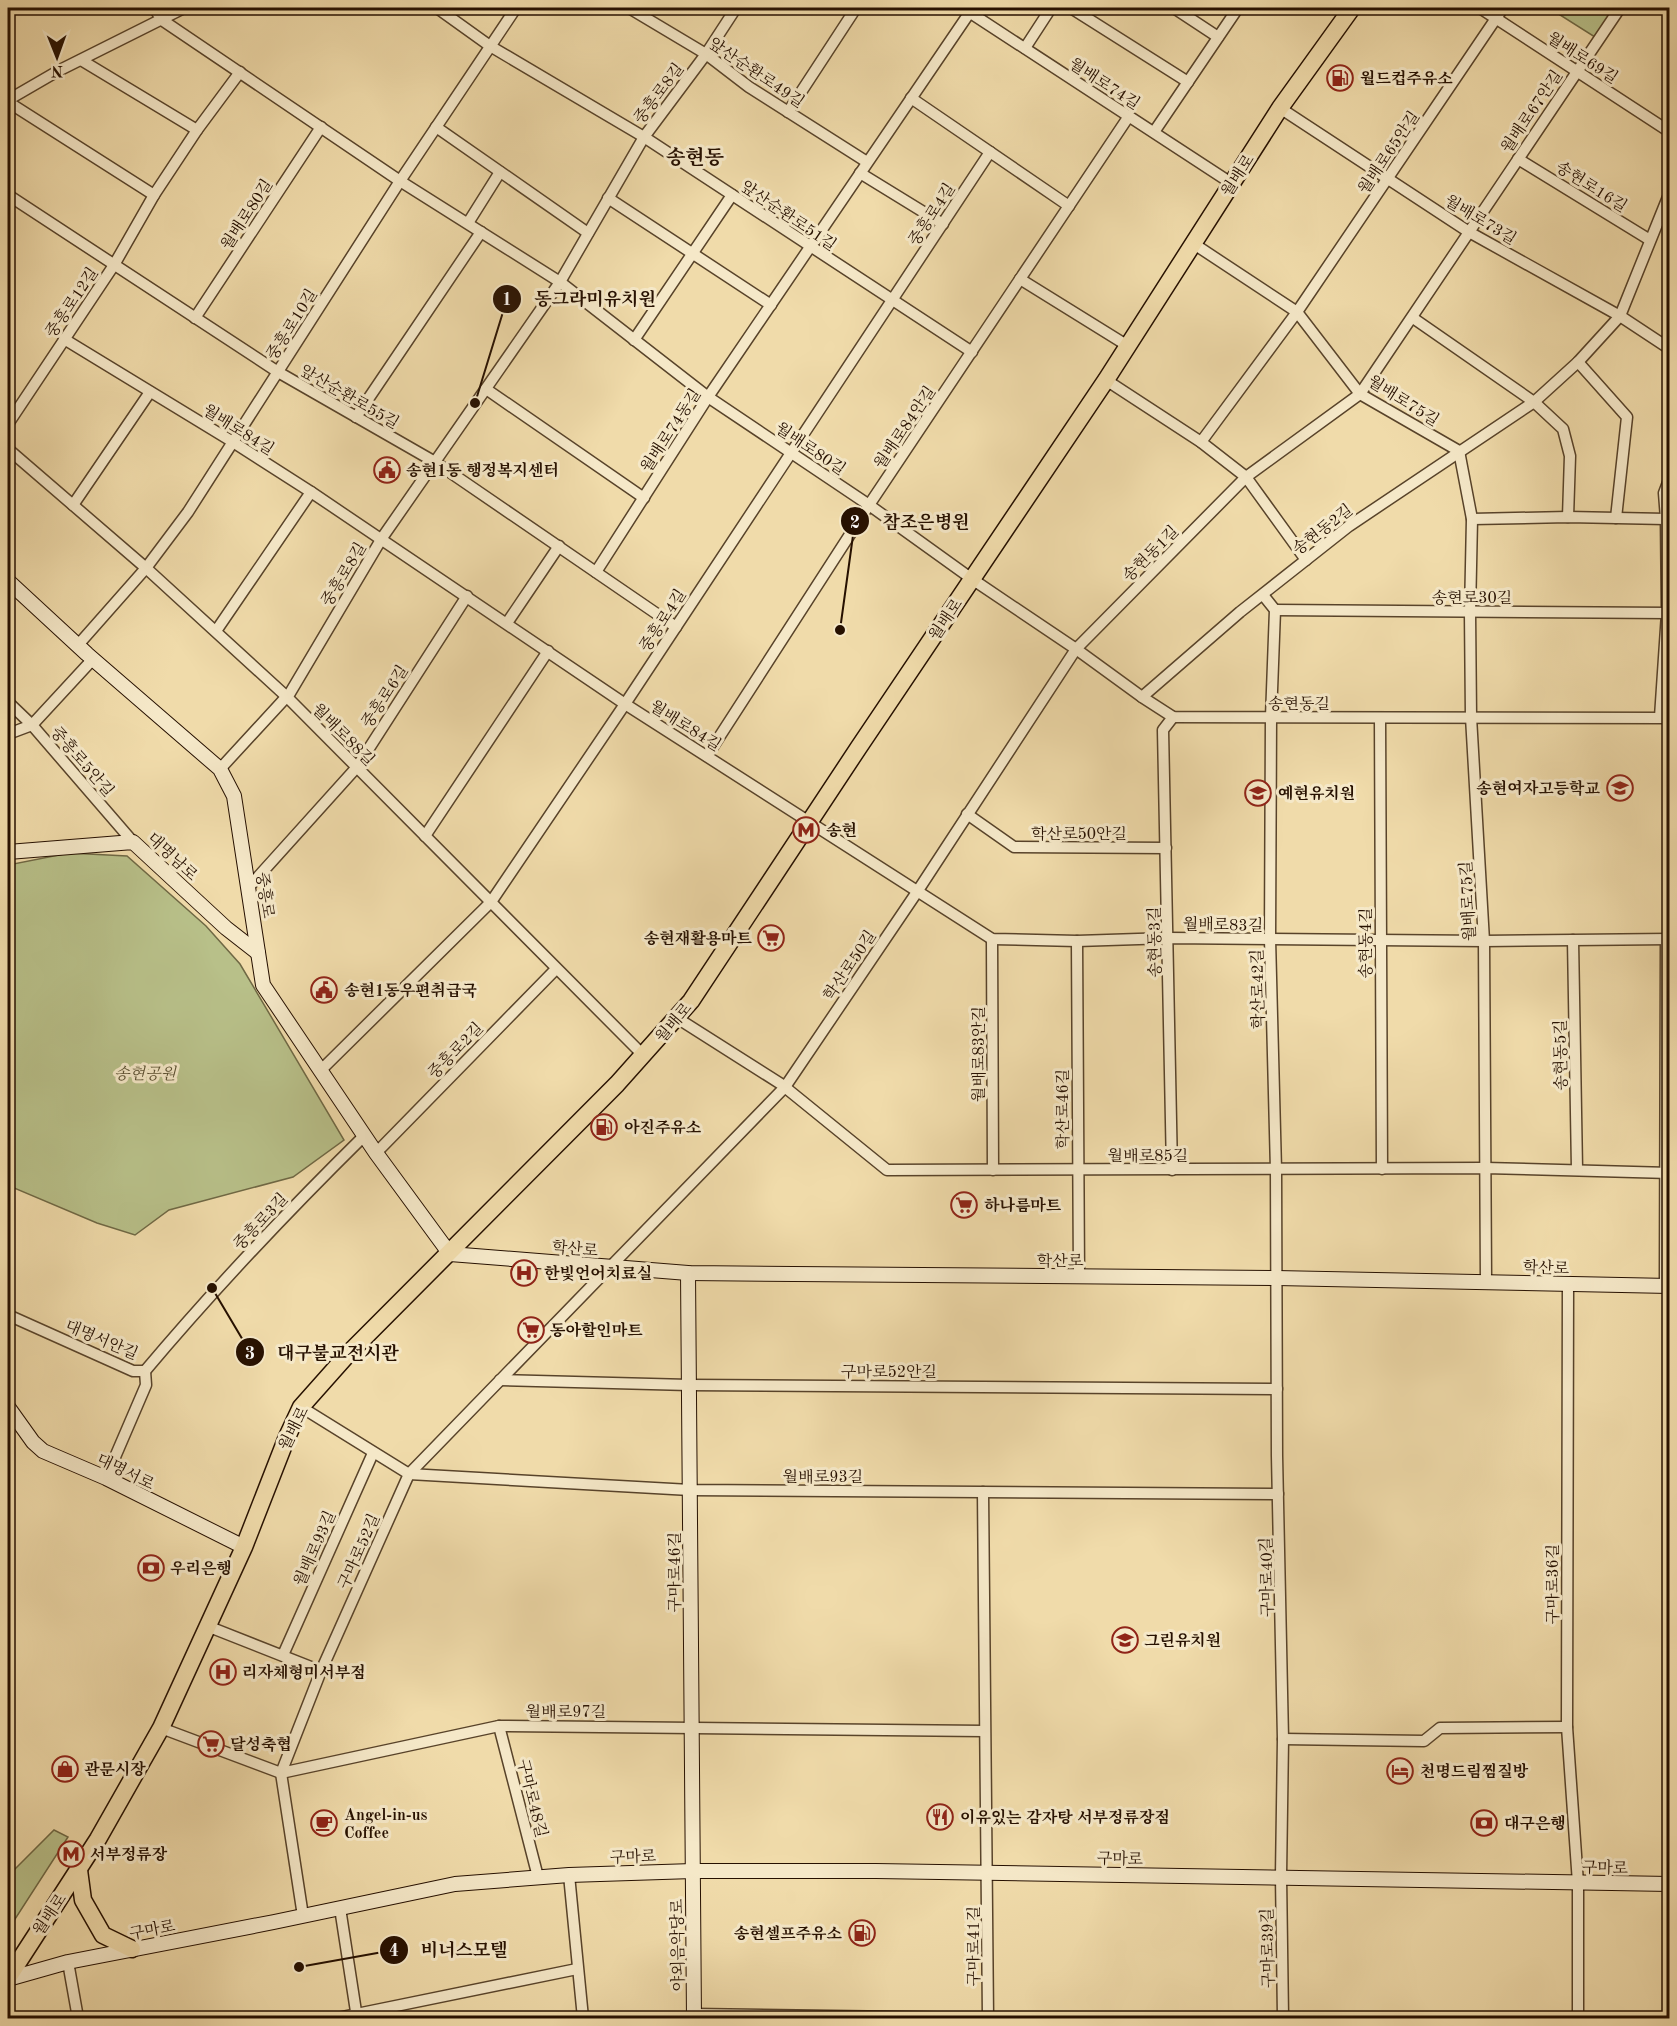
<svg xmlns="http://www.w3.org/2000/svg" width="1677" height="2026" viewBox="0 0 1677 2026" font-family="'Old Standard TT','Noto Serif KR',serif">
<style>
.green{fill:#b8c089;stroke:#6f6844;stroke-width:1.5}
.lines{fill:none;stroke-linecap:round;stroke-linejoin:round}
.street-casing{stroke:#58432a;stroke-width:13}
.secondary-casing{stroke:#261000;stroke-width:16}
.primary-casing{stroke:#261000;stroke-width:19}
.street{stroke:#f5e8c8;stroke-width:10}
.secondary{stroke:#f5e8c8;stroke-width:14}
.primary{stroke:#f0dbaa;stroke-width:16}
.labels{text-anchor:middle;stroke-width:6;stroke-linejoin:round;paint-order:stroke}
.street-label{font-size:16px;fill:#261000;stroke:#f5e8c8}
.poi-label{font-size:16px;font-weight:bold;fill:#261000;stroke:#f5e8c8;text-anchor:start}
.park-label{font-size:16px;font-style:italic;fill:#594e30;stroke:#f5e8c8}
.quarter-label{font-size:20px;font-weight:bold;fill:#261000;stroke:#f5e8c8}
.leader{fill:none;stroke:#261000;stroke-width:2}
.callout-dot{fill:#261000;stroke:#f5e8c8;stroke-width:2}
.mark-label{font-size:18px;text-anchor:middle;font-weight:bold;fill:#fff}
.callout-label{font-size:18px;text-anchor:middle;font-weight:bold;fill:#261000;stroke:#f5e8c8;stroke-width:6;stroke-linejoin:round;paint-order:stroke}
</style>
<rect width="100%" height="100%" fill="#f0dbaa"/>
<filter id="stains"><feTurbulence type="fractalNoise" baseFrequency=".00333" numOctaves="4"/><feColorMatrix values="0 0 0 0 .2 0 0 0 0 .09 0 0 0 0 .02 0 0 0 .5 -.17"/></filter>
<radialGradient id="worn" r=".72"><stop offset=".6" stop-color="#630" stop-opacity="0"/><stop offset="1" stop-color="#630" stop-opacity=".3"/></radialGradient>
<g class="green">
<polygon points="1549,8 1597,8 1613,18 1598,39"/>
<polygon points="69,853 127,856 206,926 240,964 344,1140 293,1177 169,1210 135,1235 97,1223 14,1188 8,1179 8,865"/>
<polygon points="54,1830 68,1837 8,1930 8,1876"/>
</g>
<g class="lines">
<g class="street-casing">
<g id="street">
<polyline points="154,8 162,20 400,181 560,282 708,397 869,505 972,579 1076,649 1142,697 1173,717 1670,718"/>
<polyline points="437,8 490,46 644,137 972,352"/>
<polyline points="629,8 706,54 749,87 867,162"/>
<polyline points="963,8 1231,183"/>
<polyline points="1071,8 1188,82"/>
<polyline points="1174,8 1218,37"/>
<polyline points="1480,8 1670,132"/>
<polyline points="1025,48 1051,8"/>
<polyline points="81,60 197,130"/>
<polyline points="911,98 1069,206"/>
<polyline points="8,100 58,71 184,8"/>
<polyline points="8,102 154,195"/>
<polyline points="1280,108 1469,232 1620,316 1670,349"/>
<polyline points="788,112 856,8"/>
<polyline points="436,127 588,233"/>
<polyline points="1154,132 1238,8"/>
<polyline points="1518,159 1650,240"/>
<polyline points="860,173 943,224"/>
<polyline points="8,195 278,372 435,462 676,627"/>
<polyline points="608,198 771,305"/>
<polyline points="468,223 500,172"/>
<polyline points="1194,244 1297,312 1360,394 1459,451 1472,519 1470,613 1471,717 1484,941 1486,1282"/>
<polyline points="1020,279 1128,346"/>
<polyline points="195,318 321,127"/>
<polyline points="1413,318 1534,402 1563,429 1570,456 1568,517"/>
<polyline points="64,339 233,442 311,492 625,704 992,939 1077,941 1169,938 1484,941 1670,939"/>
<polyline points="634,340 732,195"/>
<polyline points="1578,362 1627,417 1616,518"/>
<polyline points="1106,380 1201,442 1246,477 1306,560"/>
<polyline points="486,389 644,498"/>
<polyline points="356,417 481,232"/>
<polyline points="8,424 114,265 154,195 197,130 240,72"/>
<polyline points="1201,442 1297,312 1503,8"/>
<polyline points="8,449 146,568 287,697 644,1056"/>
<polyline points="73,505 150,392"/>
<polyline points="1472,519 1568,517 1666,519"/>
<polyline points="596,572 708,397 970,12"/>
<polyline points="1263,595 1275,610 1271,717 1270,939 1276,1170 1277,1456 1283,1739 1281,1876 1283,2018"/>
<polyline points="1275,610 1670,613"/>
<polyline points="507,623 559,546"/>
<polyline points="216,631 311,492"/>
<polyline points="78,645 146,568 188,512 400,181 516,8"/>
<polyline points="1142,697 1240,612 1349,526 1534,402 1578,362 1620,316 1670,192"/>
<polyline points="8,702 32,725 133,842"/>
<polyline points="1660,717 1667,613 1666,519 1664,493 1670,477"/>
<polyline points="1380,718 1382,1169"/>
<polyline points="8,734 32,725 93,659"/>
<polyline points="707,756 869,505 1129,116"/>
<polyline points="220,769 290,693 382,538 560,282 644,137 706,54 736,8"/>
<polyline points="967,814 1014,847 1166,848"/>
<polyline points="425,836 548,651"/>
<polyline points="248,888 357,767 467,596"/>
<polyline points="992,939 993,1170"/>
<polyline points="1573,940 1577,1169"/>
<polyline points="1077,941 1079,1276"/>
<polyline points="677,1018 781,1084 887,1170 1485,1168 1670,1173"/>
<polyline points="320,1071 491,902 625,704 990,152"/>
<polyline points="376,1153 556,969"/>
<polyline points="1172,1170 1163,730 1173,717"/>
<polyline points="1568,1284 1567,1727 1578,1883 1578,2018"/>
<polyline points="1665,1286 1666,939"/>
<polyline points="8,1315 133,1371 145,1371"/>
<path d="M 145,1371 C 214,1289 288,1211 364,1136"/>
<polyline points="500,1380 689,1385 1277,1389"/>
<polyline points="301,1407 409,1474 690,1490 1278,1494"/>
<polyline points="106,1478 146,1385 145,1371"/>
<polyline points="983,1492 988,2018"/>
<polyline points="207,1626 321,1671"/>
<polyline points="283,1655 373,1453"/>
<polyline points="499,1726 538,1877"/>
<polyline points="161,1728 281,1773 499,1726 984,1731"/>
<polyline points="1283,1739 1424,1741 1440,1728 1567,1727"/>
<polyline points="569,1875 583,2018"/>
<polyline points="340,1908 357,2018"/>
<polyline points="303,1916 281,1773 321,1671 409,1474 785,1087 917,892 1076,649 1246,477 1360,394 1620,8"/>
<polyline points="68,1962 78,2018"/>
<polyline points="694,2014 973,2018"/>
<polyline points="337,2018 577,1969"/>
</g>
</g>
<g class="secondary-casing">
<g id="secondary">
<polyline points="8,581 87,654 220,769 234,796 263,985 376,1153 450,1254 688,1273 1276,1278 1670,1286"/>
<polyline points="8,852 133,842 226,928 258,953"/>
<polyline points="688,1273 694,2018"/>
<polyline points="8,1407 33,1442 43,1451 106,1478 244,1547"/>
<polyline points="8,1979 68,1962 274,1922 455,1884 569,1875 693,1871 876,1871 1670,1884"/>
</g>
</g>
<g class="primary-casing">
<g id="primary">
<polyline points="79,1870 83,1900 103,1935 132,1949"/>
<polyline points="8,1978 98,1839 161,1728 244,1547 287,1437 301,1407 349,1353 617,1084 691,1001 859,747 1106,380 1280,108 1352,8"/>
</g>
</g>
<use href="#street" class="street"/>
<use href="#secondary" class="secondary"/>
<use href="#primary" class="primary"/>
</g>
<defs>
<g id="fuel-ring" transform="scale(1.35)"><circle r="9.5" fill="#f5e8c8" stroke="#8f2418" stroke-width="1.5"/><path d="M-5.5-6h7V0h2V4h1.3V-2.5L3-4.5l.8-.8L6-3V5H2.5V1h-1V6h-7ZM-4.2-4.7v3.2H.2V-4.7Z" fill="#8f2418"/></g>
<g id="civic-ring" transform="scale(1.35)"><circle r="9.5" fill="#f5e8c8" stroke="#8f2418" stroke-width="1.5"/><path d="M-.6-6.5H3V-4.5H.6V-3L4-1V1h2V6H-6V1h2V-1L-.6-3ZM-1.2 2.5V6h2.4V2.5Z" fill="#8f2418"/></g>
<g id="school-ring" transform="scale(1.35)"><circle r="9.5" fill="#f5e8c8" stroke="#8f2418" stroke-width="1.5"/><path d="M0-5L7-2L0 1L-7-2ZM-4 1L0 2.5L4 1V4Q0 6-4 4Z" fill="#8f2418"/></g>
<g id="metro-ring" transform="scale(1.35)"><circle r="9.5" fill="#f5e8c8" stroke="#8f2418" stroke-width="1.5"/><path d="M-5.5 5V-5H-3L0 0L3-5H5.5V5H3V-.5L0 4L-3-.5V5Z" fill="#8f2418"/></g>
<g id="supermarket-ring" transform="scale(1.35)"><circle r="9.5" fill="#f5e8c8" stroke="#8f2418" stroke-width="1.5"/><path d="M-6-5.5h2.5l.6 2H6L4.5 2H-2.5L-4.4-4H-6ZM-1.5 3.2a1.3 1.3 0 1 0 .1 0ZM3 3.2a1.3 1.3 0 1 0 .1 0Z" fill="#8f2418"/></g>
<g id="hospital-ring" transform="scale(1.35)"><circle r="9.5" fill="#f5e8c8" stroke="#8f2418" stroke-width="1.5"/><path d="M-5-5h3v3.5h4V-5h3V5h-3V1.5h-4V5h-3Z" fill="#8f2418"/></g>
<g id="bank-ring" transform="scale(1.35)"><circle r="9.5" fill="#f5e8c8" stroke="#8f2418" stroke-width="1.5"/><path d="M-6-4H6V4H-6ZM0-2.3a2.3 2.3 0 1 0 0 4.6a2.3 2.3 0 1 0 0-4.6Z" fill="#8f2418"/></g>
<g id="shop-ring" transform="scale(1.35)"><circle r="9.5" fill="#f5e8c8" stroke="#8f2418" stroke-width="1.5"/><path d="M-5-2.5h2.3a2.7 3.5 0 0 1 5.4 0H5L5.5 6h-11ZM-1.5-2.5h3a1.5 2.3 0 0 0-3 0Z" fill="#8f2418"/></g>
<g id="hotel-ring" transform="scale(1.35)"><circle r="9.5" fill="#f5e8c8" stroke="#8f2418" stroke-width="1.5"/><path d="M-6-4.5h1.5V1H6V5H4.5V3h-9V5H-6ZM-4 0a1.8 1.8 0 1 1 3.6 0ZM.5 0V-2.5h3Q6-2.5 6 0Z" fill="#8f2418"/></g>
<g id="restaurant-ring" transform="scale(1.35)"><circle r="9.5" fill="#f5e8c8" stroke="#8f2418" stroke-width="1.5"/><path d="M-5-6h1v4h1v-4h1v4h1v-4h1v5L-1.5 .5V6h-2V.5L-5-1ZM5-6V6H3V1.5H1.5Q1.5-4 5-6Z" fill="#8f2418"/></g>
<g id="cafe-ring" transform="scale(1.35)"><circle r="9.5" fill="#f5e8c8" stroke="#8f2418" stroke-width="1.5"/><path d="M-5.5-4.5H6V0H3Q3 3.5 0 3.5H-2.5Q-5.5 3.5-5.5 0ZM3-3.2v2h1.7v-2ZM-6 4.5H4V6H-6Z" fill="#8f2418"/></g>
</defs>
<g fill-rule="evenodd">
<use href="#fuel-ring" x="1340" y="78"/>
<use href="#civic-ring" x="387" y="470"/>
<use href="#school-ring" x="1620" y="788"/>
<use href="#school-ring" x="1258" y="793"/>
<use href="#metro-ring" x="806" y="830"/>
<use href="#supermarket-ring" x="771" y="938"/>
<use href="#civic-ring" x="324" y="990"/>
<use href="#fuel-ring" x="604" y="1127"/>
<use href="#supermarket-ring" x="964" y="1205"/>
<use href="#hospital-ring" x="524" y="1273"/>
<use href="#supermarket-ring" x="531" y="1330"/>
<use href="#bank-ring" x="151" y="1568"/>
<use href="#school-ring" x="1125" y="1640"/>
<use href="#hospital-ring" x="223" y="1672"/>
<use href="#supermarket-ring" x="211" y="1744"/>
<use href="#shop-ring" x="65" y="1769"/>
<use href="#hotel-ring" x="1400" y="1771"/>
<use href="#restaurant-ring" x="940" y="1817"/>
<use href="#cafe-ring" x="324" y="1823"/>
<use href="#bank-ring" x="1484" y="1823"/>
<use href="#metro-ring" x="71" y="1854"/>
<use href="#fuel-ring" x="862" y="1933"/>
</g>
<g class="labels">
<g class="street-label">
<text transform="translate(1583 57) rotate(33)" y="6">월배로69길</text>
<text transform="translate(757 72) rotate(34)" y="6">앞산순환로49길</text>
<text transform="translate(1105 83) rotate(33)" y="6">월배로74길</text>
<text transform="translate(658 93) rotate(-53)" y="6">중흥로8길</text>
<text transform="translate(1531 111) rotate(-56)" y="6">월배로67안길</text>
<text transform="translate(1388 152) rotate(-56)" y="6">월배로65안길</text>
<text transform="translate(1237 175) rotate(-57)" y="6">월배로</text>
<text transform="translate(1592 186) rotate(32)" y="6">송현로16길</text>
<text transform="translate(246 214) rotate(-57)" y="6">월배로80길</text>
<text transform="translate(931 214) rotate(-57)" y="6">중흥로4길</text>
<text transform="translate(789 215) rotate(34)" y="6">앞산순환로51길</text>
<text transform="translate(1481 219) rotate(31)" y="6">월배로73길</text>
<text transform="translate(71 302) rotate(-56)" y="6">중흥로12길</text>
<text transform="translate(291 324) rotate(-58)" y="6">중흥로10길</text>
<text transform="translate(350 396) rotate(30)" y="6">앞산순환로55길</text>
<text transform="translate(1404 400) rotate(32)" y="6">월배로75길</text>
<text transform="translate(904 427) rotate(-56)" y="6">월배로84안길</text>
<text transform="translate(239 429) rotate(32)" y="6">월배로84길</text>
<text transform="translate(670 430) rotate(-57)" y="6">월배로74동길</text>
<text transform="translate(811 448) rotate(34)" y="6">월배로80길</text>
<text transform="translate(1322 529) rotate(-38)" y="6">송현동2길</text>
<text transform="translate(1150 553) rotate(-45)" y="6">송현동1길</text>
<text transform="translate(343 574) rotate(-59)" y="6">중흥로8길</text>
<text x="1472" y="603">송현로30길</text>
<text transform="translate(945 619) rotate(-56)" y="6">월배로</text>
<text transform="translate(662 620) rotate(-57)" y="6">중흥로4길</text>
<text transform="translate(384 696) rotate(-57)" y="6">중흥로6길</text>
<text x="1299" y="709">송현동길</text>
<text transform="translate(686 725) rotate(32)" y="6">월배로84길</text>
<text transform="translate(344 734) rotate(45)" y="6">월배로88길</text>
<text transform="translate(83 761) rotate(49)" y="6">중흥로5안길</text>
<text x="1079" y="839">학산로50안길</text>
<text transform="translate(173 856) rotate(43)" y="6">대명남로</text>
<text transform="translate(266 895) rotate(81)" y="6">중흥로</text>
<text transform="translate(1467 901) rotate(-93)" y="6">월배로75길</text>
<text transform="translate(1223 924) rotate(1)" y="6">월배로83길</text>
<text transform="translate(1154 942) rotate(-91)" y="6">송현동3길</text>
<text transform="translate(1365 943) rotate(-90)" y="6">송현동4길</text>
<text transform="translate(849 965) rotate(-56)" y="6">학산로50길</text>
<text transform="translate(1257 989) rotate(-91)" y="6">학산로42길</text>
<text transform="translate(673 1022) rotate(-50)" y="6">월배로</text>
<text transform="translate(455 1050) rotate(-46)" y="6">중흥로2길</text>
<text transform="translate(978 1054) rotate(-90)" y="6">월배로83안길</text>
<text transform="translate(1560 1055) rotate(-91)" y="6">송현동5길</text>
<text transform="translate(1062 1109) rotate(-90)" y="6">학산로46길</text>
<text x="1148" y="1161">월배로85길</text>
<text transform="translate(260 1221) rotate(-47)" y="6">중흥로3길</text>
<text transform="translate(575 1248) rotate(5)" y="6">학산로</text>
<text x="1060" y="1266">학산로</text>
<text transform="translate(1546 1267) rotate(2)" y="6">학산로</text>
<text transform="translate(102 1339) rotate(23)" y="6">대명서안길</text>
<text x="889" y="1377">구마로52안길</text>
<text transform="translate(293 1428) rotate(-63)" y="6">월배로</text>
<text transform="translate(126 1471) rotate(26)" y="6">대명서로</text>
<text x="823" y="1482">월배로93길</text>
<text transform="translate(314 1548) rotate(-66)" y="6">월배로93길</text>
<text transform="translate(358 1551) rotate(-66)" y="6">구마로52길</text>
<text transform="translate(674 1572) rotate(-90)" y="6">구마로46길</text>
<text transform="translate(1266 1577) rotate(-91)" y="6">구마로40길</text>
<text transform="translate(1552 1584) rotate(-90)" y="6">구마로36길</text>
<text x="566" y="1717">월배로97길</text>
<text transform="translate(533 1798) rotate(76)" y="6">구마로48길</text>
<text transform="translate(633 1856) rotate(-2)" y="6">구마로</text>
<text transform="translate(1120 1858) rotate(1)" y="6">구마로</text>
<text transform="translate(1605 1867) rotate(1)" y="6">구마로</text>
<text transform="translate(49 1914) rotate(-56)" y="6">월배로</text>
<text transform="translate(152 1929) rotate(-11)" y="6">구마로</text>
<text transform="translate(677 1945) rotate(-91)" y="6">야외음악당로</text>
<text transform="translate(973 1946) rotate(-90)" y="6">구마로41길</text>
<text transform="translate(1267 1948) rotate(-91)" y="6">구마로39길</text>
</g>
<g class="poi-label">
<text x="1360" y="84">월드컵주유소</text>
<text x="406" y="476">송현1동 행정복지센터</text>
<text x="1600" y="794" text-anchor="end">송현여자고등학교</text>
<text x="1278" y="799">예현유치원</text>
<text x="826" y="836">송현</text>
<text x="752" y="944" text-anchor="end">송현재활용마트</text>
<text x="344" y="996">송현1동우편취급국</text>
<text x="624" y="1133">아진주유소</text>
<text x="984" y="1211">하나름마트</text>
<text x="544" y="1279">한빛언어치료실</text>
<text x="550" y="1336">동아할인마트</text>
<text x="170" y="1574">우리은행</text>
<text x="1144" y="1646">그린유치원</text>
<text x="242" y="1678">리자체형미서부점</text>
<text x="230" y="1750">달성축협</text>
<text x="84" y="1775">관문시장</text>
<text x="1420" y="1777">천명드림찜질방</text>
<text x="344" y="1820">Angel-in-us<tspan x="344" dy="18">Coffee</tspan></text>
<text x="960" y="1823">이유있는 감자탕 서부정류장점</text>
<text x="1504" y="1829">대구은행</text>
<text x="90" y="1860">서부정류장</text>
<text x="842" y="1939" text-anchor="end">송현셀프주유소</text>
</g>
<g class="park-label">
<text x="145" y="1079">송현공원</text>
</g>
<g class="quarter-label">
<text x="695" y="164">송현동</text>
</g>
</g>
<path class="leader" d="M475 403L507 299M840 630L855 521M212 1288L250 1352M299 1967L394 1950"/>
<g class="callout-dot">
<circle cx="475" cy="403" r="6"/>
<circle cx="840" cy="630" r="6"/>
<circle cx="212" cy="1288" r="6"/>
<circle cx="299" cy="1967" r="6"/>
<circle cx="507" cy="299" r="15"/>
<circle cx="855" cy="521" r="15"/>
<circle cx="250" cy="1352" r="15"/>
<circle cx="394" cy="1950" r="15"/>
</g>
<g class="mark-label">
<text x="507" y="305">1</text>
<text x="855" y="528">2</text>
<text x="250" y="1359">3</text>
<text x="394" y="1956">4</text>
</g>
<g class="callout-label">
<text x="595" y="305">동그라미유치원</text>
<text x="926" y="528">참조은병원</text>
<text x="338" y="1359">대구불교전시관</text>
<text x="464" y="1956">비너스모텔</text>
</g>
<rect width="1677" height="2026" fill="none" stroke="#f0dbaa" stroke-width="30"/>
<rect x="9" y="9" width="1659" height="2008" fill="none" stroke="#261000" stroke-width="3"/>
<rect x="15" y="15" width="1647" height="1996" fill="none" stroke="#261000" stroke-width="1.5"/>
<g transform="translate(57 57) rotate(179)" stroke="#f5e8c8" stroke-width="4.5" paint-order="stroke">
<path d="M0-4.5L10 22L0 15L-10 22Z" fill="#261000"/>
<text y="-9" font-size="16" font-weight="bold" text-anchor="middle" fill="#261000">N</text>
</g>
<rect width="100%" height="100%" filter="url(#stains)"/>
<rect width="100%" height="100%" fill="url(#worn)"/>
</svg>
